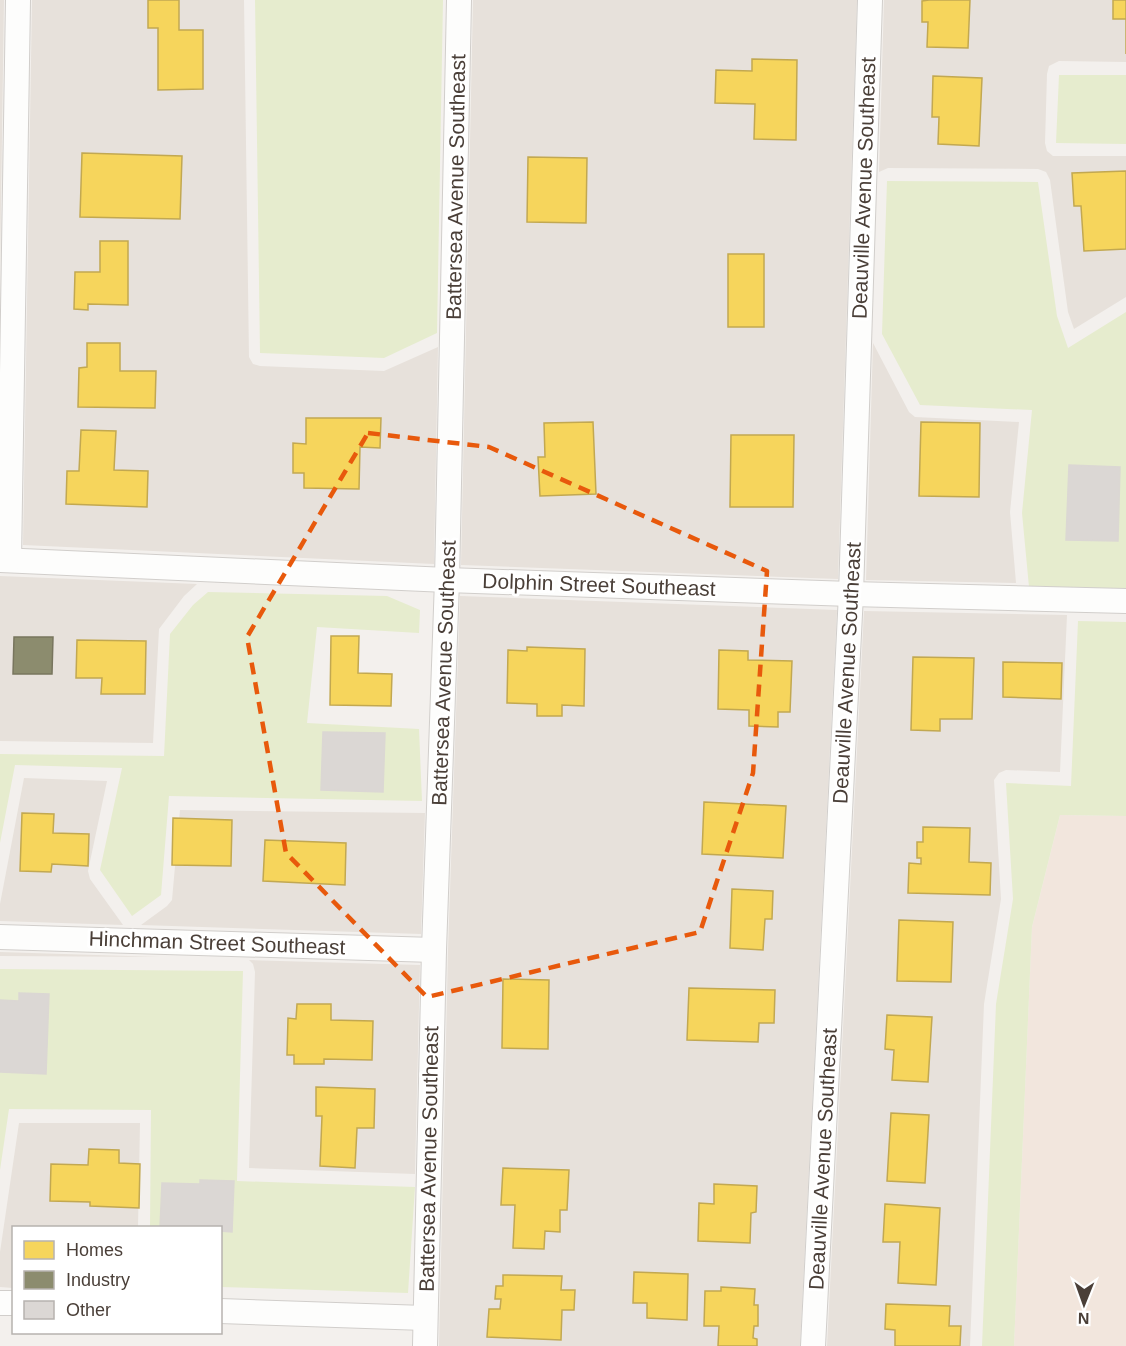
<svg xmlns="http://www.w3.org/2000/svg" width="1126" height="1346" viewBox="0 0 1126 1346" font-family="Arial,sans-serif">
<style>
.residential{fill:#e7e1db}
.commercial{fill:#f2e6dd}
.green{fill:#e6ecce}
.homes{fill:#f6d55c;stroke:#c2a851;stroke-width:1.5}
.industry{fill:#8c8c6e;stroke:#78755e;stroke-width:1.5}
.building{fill:#dbd7d4;stroke:#dbd7d3;stroke-width:1.5}
.lines{fill:none;stroke-linecap:round;stroke-linejoin:round}
.minor-casing{stroke:#d1cecb;stroke-width:26}
.minor{stroke:#fdfdfc;stroke-width:24}
.marked{fill:none;stroke:#e8590c;stroke-width:4.5;stroke-dasharray:12 8;stroke-linejoin:round}
.labels{text-anchor:middle;stroke-width:6;stroke-linejoin:round;paint-order:stroke}
.street-label{font-size:21px;fill:#4a3f38;stroke:#fff}
</style>
<rect width="100%" height="100%" fill="#f3f0ed"/>
<g class="residential">
<polygon points="0,0 4,0 0,272"/>
<polygon points="32,0 244,0 249,357 253,364 260,366 384,371 438,347 434,564 23,545"/>
<polygon points="473,0 857,0 838,579 461,565"/>
<polygon points="884,0 1126,0 1126,62 1059,61 1049,66 1047,74 1045,143 1047,151 1053,156 1126,156 1126,297 1074,329 1068,312 1050,180 1046,172 1038,169 888,168 879,172"/>
<polygon points="873,343 909,412 915,417 1019,422 1010,512 1016,583 866,580"/>
<polygon points="0,576 197,584 184,596 159,629 153,743 0,741"/>
<polygon points="460,596 837,610 800,1346 439,1346 448,950"/>
<polygon points="864,611 1067,615 1060,772 1006,770 999,773 994,780 1001,899 984,1004 970,1346 827,1346"/>
<polygon points="24,778 107,781 88,871 90,879 123,925 0,921 0,904"/>
<polygon points="180,810 425,813 421,934 141,925 167,906 172,900"/>
<polygon points="0,952 160,957 0,956"/>
<polygon points="249,960 420,965 415,1174 249,1168 255,972 253,964"/>
<polygon points="19,1123 140,1123 138,1227 14,1228 13,1288 0,1287 0,1252"/>
</g>
<polygon class="commercial" points="1060,815 1126,816 1126,1346 1014,1346 1032,927"/>
<g class="green">
<polygon points="255,0 443,0 437,333 384,358 260,353"/>
<polygon points="1059,75 1126,75 1126,144 1056,143"/>
<polygon points="887,181 1038,182 1057,316 1068,348 1126,312 1126,589 1029,587 1022,513 1032,410 920,405 882,334"/>
<polygon points="208,592 387,596 420,610 419,633 317,627 307,723 419,729 422,801 169,796 161,895 132,916 100,870 122,768 15,765 0,843 0,754 164,756 170,634 193,605"/>
<polygon points="1078,621 1126,622 1126,816 1060,815 1032,927 1014,1346 982,1346 996,1004 1013,899 1006,783 1071,786"/>
<polygon points="0,969 243,971 237,1181 415,1187 408,1293 221,1287 220,1228 150,1227 151,1110 9,1109 0,1170"/>
</g>
<g class="homes">
<polygon points="148,0 179,0 179,30 203,30 203,89 158,90 158,28 148,28"/>
<polygon points="929,0 970,0 968,48 927,47 928,22 922,22 922,1"/>
<polygon points="1113,0 1126,0 1126,54 1126,19 1113,19"/>
<polygon points="752,59 797,60 796,140 754,139 755,104 715,103 716,70 752,71"/>
<polygon points="933,76 982,78 979,146 938,144 939,117 932,117"/>
<polygon points="82,153 182,156 180,219 80,217"/>
<polygon points="528,157 587,158 586,223 527,222"/>
<polygon points="1126,171 1126,249 1084,251 1081,206 1074,206 1072,173"/>
<polygon points="100,241 128,241 128,305 88,304 88,310 74,309 75,272 100,272"/>
<rect x="728" y="254" width="36" height="73"/>
<polygon points="87,343 120,343 120,371 156,371 155,408 78,407 79,368 87,367"/>
<polygon points="306,418 381,418 380,448 360,447 359,489 304,488 304,473 293,473 293,443 306,444"/>
<polygon points="593,422 596,494 540,496 538,457 545,457 544,423"/>
<polygon points="921,422 980,423 979,497 919,496"/>
<polygon points="81,430 116,431 114,470 148,471 147,507 66,504 67,471 79,471"/>
<polygon points="731,435 794,435 793,507 730,507"/>
<polygon points="331,636 359,636 358,673 392,674 391,706 330,705"/>
<polygon points="77,640 146,641 145,694 101,694 102,678 76,678"/>
<polygon points="527,647 585,649 584,706 562,705 562,716 537,716 537,704 507,703 508,650 527,651"/>
<polygon points="719,650 748,651 748,660 792,661 790,712 778,712 778,727 749,726 749,710 718,709"/>
<polygon points="913,657 974,658 972,719 940,719 940,731 911,730"/>
<polygon points="1003,662 1062,663 1061,699 1003,697"/>
<polygon points="704,802 786,806 783,858 702,854"/>
<polygon points="22,813 54,814 53,833 89,834 88,866 52,864 51,872 20,871"/>
<polygon points="173,818 232,820 231,866 172,865"/>
<polygon points="923,827 970,828 969,862 991,863 990,895 908,893 909,863 921,864 921,858 917,858 917,842 923,842"/>
<polygon points="265,840 346,843 345,885 263,881"/>
<polygon points="732,889 773,891 772,919 765,919 763,950 730,948"/>
<polygon points="899,920 953,922 951,982 897,981"/>
<polygon points="503,979 549,980 548,1049 502,1048"/>
<polygon points="689,988 775,990 774,1023 759,1023 758,1042 687,1040"/>
<polygon points="297,1004 331,1004 331,1020 373,1021 372,1060 324,1059 324,1064 294,1064 294,1055 287,1055 288,1018 296,1019"/>
<polygon points="887,1015 932,1017 928,1082 892,1080 894,1050 885,1049"/>
<polygon points="316,1087 375,1089 374,1128 357,1128 355,1168 320,1166 322,1116 316,1116"/>
<polygon points="891,1113 929,1115 925,1183 887,1181"/>
<polygon points="89,1149 119,1150 119,1163 140,1164 139,1208 90,1206 90,1202 50,1201 51,1164 88,1165"/>
<polygon points="503,1168 569,1170 567,1210 560,1210 560,1232 545,1231 544,1249 513,1248 515,1205 501,1205"/>
<polygon points="714,1184 757,1186 756,1212 751,1213 750,1243 698,1241 699,1203 714,1204"/>
<polygon points="885,1204 940,1208 936,1285 898,1283 900,1242 883,1242"/>
<polygon points="634,1272 688,1274 687,1320 647,1318 647,1303 633,1303"/>
<polygon points="503,1275 562,1276 561,1290 575,1290 574,1310 562,1310 561,1340 487,1337 489,1309 500,1309 501,1299 495,1299 496,1286 503,1286"/>
<polygon points="721,1287 755,1289 754,1305 758,1305 758,1326 754,1326 753,1338 757,1339 757,1346 718,1346 719,1326 704,1326 705,1291 721,1291"/>
<polygon points="886,1304 950,1306 949,1326 961,1326 960,1346 895,1346 895,1330 885,1329"/>
</g>
<polygon class="industry" points="14,637 53,637 52,674 13,674"/>
<g class="building">
<polygon points="1069,465 1120,467 1118,541 1066,540"/>
<polygon points="323,732 385,733 383,792 321,790"/>
<polygon points="19,993 49,994 46,1074 0,1072 0,1000 19,1001"/>
<polygon points="200,1180 234,1181 232,1232 220,1231 220,1228 160,1228 162,1183 200,1184"/>
</g>
<g class="lines">
<g class="minor-casing">
<g id="minor">
<polyline points="0,560 447,580 851,594 1126,601"/>
<polyline points="9,560 18,0"/>
<polyline points="0,937 434,950"/>
<polyline points="0,1303 14,1303"/>
<polyline points="220,1311 425,1318"/>
<polyline points="425,1346 434,950 447,580 459,0"/>
<polyline points="813,1346 851,594 870,0"/>
</g>
</g>
<use href="#minor" class="minor"/>
</g>
<path class="marked" d="M 368,433 L 489,447 L 767,571 L 753,773 L 700,932 L 427,997 L 286,853 L 247,637 Z"/>
<g class="labels">
<g class="street-label">
<text transform="translate(456 187) rotate(-89)" y="7">Battersea Avenue Southeast</text>
<text transform="translate(864 188) rotate(-88)" y="7">Deauville Avenue Southeast</text>
<text transform="translate(599 585) rotate(2)" y="7">Dolphin Street Southeast</text>
<text transform="translate(444 673) rotate(-88)" y="7">Battersea Avenue Southeast</text>
<text transform="translate(847 673) rotate(-87)" y="7">Deauville Avenue Southeast</text>
<text transform="translate(217 943) rotate(2)" y="7">Hinchman Street Southeast</text>
<text transform="translate(429 1159) rotate(-89)" y="7">Battersea Avenue Southeast</text>
<text transform="translate(823 1159) rotate(-87)" y="7">Deauville Avenue Southeast</text>
</g>
</g>
<rect x="12" y="1226" width="210" height="108" fill="#ffffff" stroke="#b7b2af" stroke-width="1.5"/>
<rect x="24" y="1241" width="30" height="18" fill="#f6d55c" stroke="#b7b2af" stroke-width="1.5"/>
<text x="66" y="1256" font-size="18" fill="#4a3f38">Homes</text>
<rect x="24" y="1271" width="30" height="18" fill="#8c8c6e" stroke="#b7b2af" stroke-width="1.5"/>
<text x="66" y="1286" font-size="18" fill="#4a3f38">Industry</text>
<rect x="24" y="1301" width="30" height="18" fill="#dbd7d4" stroke="#b7b2af" stroke-width="1.5"/>
<text x="66" y="1316" font-size="18" fill="#4a3f38">Other</text>
<g transform="translate(1084 1304) rotate(181)" stroke="#ffffff" stroke-width="4.5" paint-order="stroke">
<path d="M0-4.5L10 22L0 15L-10 22Z" fill="#4a3f38"/>
<text y="-9" font-size="16" font-weight="bold" text-anchor="middle" fill="#4a3f38">N</text>
</g>
</svg>
